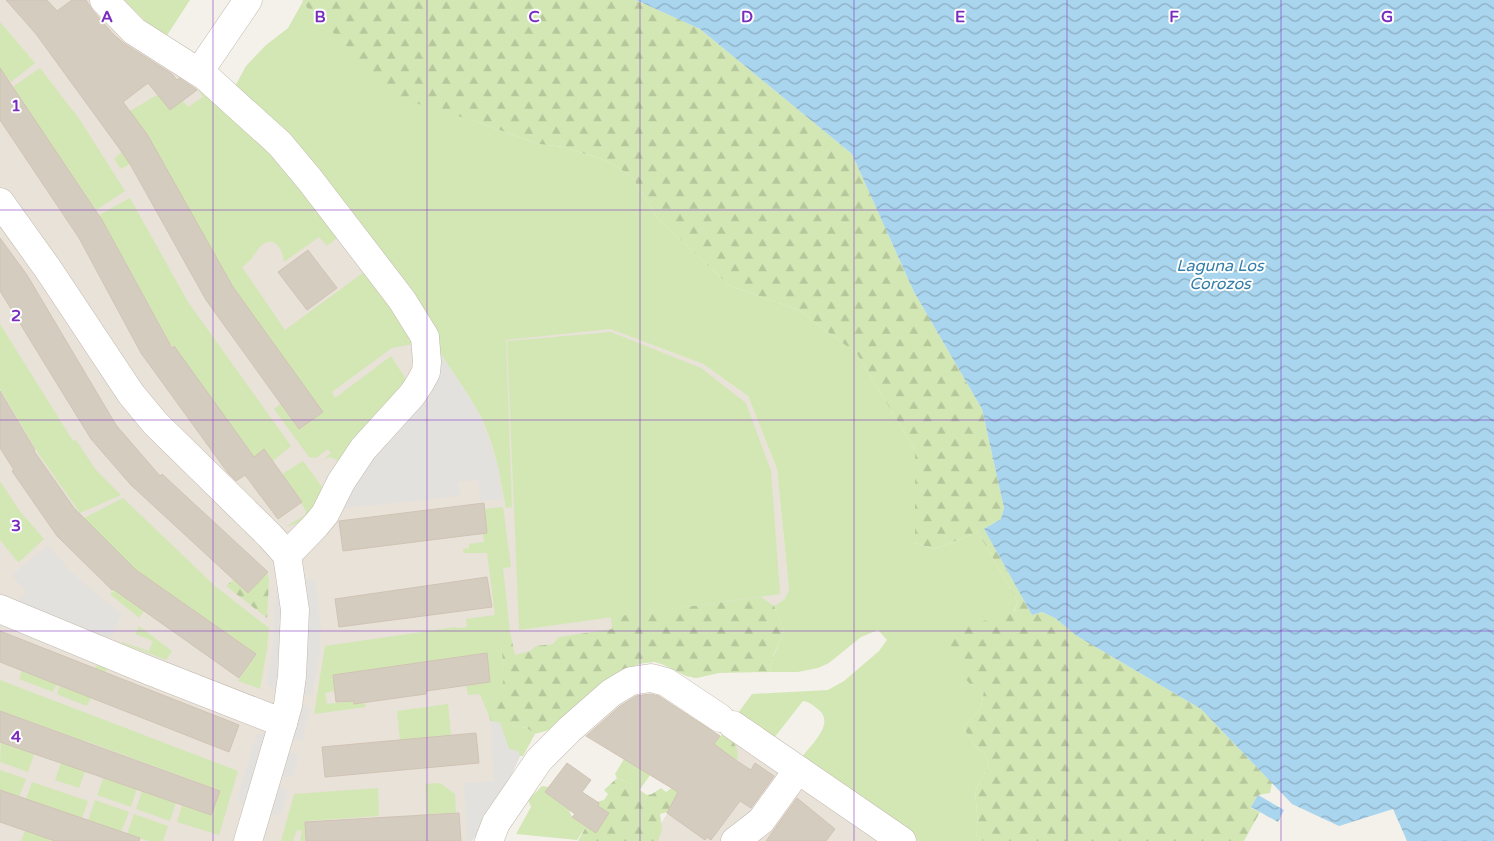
<svg xmlns="http://www.w3.org/2000/svg" width="1494" height="841" viewBox="0 0 1494 841" font-family="'Varela Round',sans-serif">
<style>
.residential{fill:#e8e2d8}
.grass{fill:#d3e7b5}
.forest{fill:url(#forest-firs)}
.parking{fill:#e3e1de}
.water{fill:url(#water-waves)}
.building{fill:#d5ccc0;stroke:#d0c3b3}
.lines{fill:none;stroke-linecap:round;stroke-linejoin:round}
.minor-casing{stroke:#c0b8ad;stroke-width:29}
.minor{stroke:#fff;stroke-width:28}
.grid{fill:none;stroke:#7b2cbf;stroke-width:1;stroke-opacity:0.55}
.labels{text-anchor:middle;stroke-width:4;stroke-linejoin:round;paint-order:stroke}
.water-label{font-size:16px;font-style:italic;fill:#337da8;stroke:#fff}
.grid-label{font-size:16px;text-anchor:middle;font-weight:bold;fill:#7b2cbf;stroke:#fff;stroke-width:4;stroke-linejoin:round;paint-order:stroke}
</style>
<defs>
<pattern id="forest-firs" width="22" height="20" patternUnits="userSpaceOnUse" patternTransform="scale(1.25)"><rect width="22" height="20" fill="#d3e7b5"/><path d="M5 1l3.5 6h-7zM16 11l3.5 6h-7z" fill="#b7c79c"/></pattern>
<pattern id="water-waves" width="16" height="10" patternUnits="userSpaceOnUse" patternTransform="scale(1.25)"><rect width="16" height="10" fill="#a9d5ee"/><path d="M0 5q4-4 8 0t8 0" fill="none" stroke="#8caec2"/></pattern>
</defs>
<rect width="100%" height="100%" fill="#f4f1ea"/>
<g class="residential">
<polygon points="0,0 124,0 164,40 610,329 703,364 748,396 777,469 789,590 784,600 774,606 753,608 523,717 520,756 510,778 472,841 0,841"/>
<polygon points="738,713 801,758 919,841 654,841 658,828 665,817 691,776"/>
</g>
<g class="grass">
<polygon points="124,0 190,0 164,40"/>
<path d="M 302,3 L 324,23 L 474,121 L 539,144 L 564,147 L 610,162 L 632,177 L 658,219 L 730,286 L 799,310 L 857,354 L 915,450 L 915,543 L 935,549 L 978,532 L 1018,603 L 971,685 L 984,690 L 981,708 L 963,727 L 975,746 L 984,753 L 989,765 L 975,791 L 978,825 L 976,835 L 983,841 L 919,841 L 801,758 C 810,746 834,725 820,711 C 814,706 810,702 803,701 L 774,738 L 738,713 L 752,694 L 828,690 L 844,681 L 879,651 L 887,640 L 878,630 L 861,637 L 829,663 L 818,668 L 798,672 L 770,672 L 773,657 L 784,631 L 774,606 L 784,600 L 789,590 L 777,469 L 748,396 L 703,364 L 610,329 L 506,340 L 512,507 L 506,508 C 500,477 495,445 481,417 C 469,394 453,373 439,351 L 234,88 L 246,66 L 266,45 L 288,28 Z"/>
<polygon points="0,22 35,63 11,82 0,69"/>
<polygon points="40,68 80,120 125,191 96,210 14,89 14,86"/>
<path d="M 200,87 L 266,143 L 342,234 L 327,246 L 319,237 L 284,262 C 283,250 275,235 262,245 C 258,248 257,252 254,255 C 251,260 247,263 242,267 L 285,330 L 368,269 L 419,343 L 392,348 L 332,392 L 335,398 L 391,356 L 406,379 L 405,384 L 339,461 L 330,457 L 323,460 L 331,453 L 328,449 L 316,458 L 309,457 L 274,409 L 280,404 L 299,429 L 323,412 L 129,162 L 130,164 L 121,169 L 114,159 L 122,152 L 124,155 L 130,111 L 157,95 L 182,100 L 188,107 L 203,97 L 198,89 Z"/>
<polygon points="130,198 188,302 291,446 273,461 264,450 254,457 174,346 171,345 101,218 92,223 90,220"/>
<polygon points="0,324 73,441 76,440 96,470 121,495 80,513 38,453 0,389"/>
<polygon points="611,332 701,368 746,403 771,471 780,594 519,630 507,341"/>
<path d="M 303,461 L 323,488 C 316,504 305,525 287,526 L 305,515 L 306,511 L 301,503 L 302,501 L 282,474 Z"/>
<polygon points="0,481 19,510 44,539 19,562 17,561 0,540"/>
<polygon points="123,498 215,586 269,628 267,649 260,689 238,681 256,654 138,572 121,595 144,611 139,618 110,594 134,568 84,518"/>
<path d="M 503,507 L 511,567 L 503,568 L 510,632 L 503,636 C 498,652 509,672 501,687 C 497,695 489,697 484,704 L 480,694 L 468,695 L 466,686 L 490,682 L 487,653 L 333,675 L 335,691 L 325,693 L 327,704 L 354,701 L 355,704 L 365,703 L 366,707 L 314,714 L 325,646 L 456,627 L 457,628 L 467,627 L 466,619 L 495,615 L 487,553 L 463,553 L 463,549 L 469,548 L 469,544 L 484,542 L 483,534 L 487,533 L 484,509 Z"/>
<polygon points="139,626 172,651 166,660 121,643 122,642 149,651 153,641 135,634"/>
<polygon points="98,662 108,666 95,700 91,698 87,706 57,694 60,686 85,695"/>
<polygon points="22,671 57,684 53,692 19,679"/>
<polygon points="0,680 238,771 219,835 177,822 182,805 211,815 219,790 83,740 74,766 85,771 79,788 55,780 61,763 67,765 76,738 0,711"/>
<polygon points="448,704 451,736 400,741 397,711"/>
<polygon points="500,723 527,728 535,734 523,756 520,756 518,751 509,749"/>
<polygon points="1,742 34,754 28,772 0,762"/>
<polygon points="624,759 650,775 639,791 629,783 617,778 615,774"/>
<polygon points="0,770 26,779 19,797 0,790"/>
<polygon points="104,777 137,788 131,807 97,795"/>
<polygon points="32,782 88,801 82,818 61,812 51,840 53,841 21,841 25,831 41,836 26,799"/>
<polygon points="440,783 455,794 456,813 427,814 425,784"/>
<polygon points="542,786 549,787 545,792 569,810 572,817 586,827 577,840 516,834 531,807 528,800"/>
<polygon points="378,788 379,816 305,821 306,841 300,841 302,831 297,830 293,840 295,841 281,841 294,794"/>
<polygon points="142,791 176,802 170,821 136,809"/>
<polygon points="95,800 129,812 121,832 88,821"/>
<polygon points="134,814 168,826 163,841 148,841 127,834"/>
</g>
<g class="forest">
<path d="M 303,0 L 636,0 L 700,29 L 852,154 L 914,292 L 982,409 L 1004,508 L 1001,519 L 984,529 L 1032,615 L 1042,612 L 1055,618 L 1077,636 L 1201,709 L 1272,783 L 1270,793 L 1258,795 L 1251,808 L 1260,812 L 1244,841 L 983,841 L 976,835 L 978,825 L 975,791 L 989,765 L 984,753 L 975,746 L 963,727 L 981,708 L 984,690 C 980,688 973,687 970,684 C 956,671 952,651 947,633 L 1014,611 L 1018,603 L 978,532 L 935,549 L 915,543 L 915,450 L 857,354 L 799,310 L 730,286 L 658,219 L 632,177 L 610,162 L 564,147 L 539,144 L 474,121 L 393,96 L 324,23 L 302,3 Z"/>
<polygon points="267,572 269,580 267,618 226,586 233,580 248,593"/>
<path d="M 761,597 L 774,606 L 784,631 L 773,656 L 770,672 L 719,673 L 697,678 L 686,676 L 664,665 L 655,662 L 644,663 L 628,668 L 549,730 L 535,734 L 527,728 L 491,721 L 484,704 C 489,697 497,695 501,687 C 509,672 498,652 503,636 L 510,632 L 515,655 L 530,651 L 536,646 L 553,644 L 559,637 L 612,629 L 611,617 Z"/>
<path d="M 723,735 C 734,739 740,750 737,761 L 732,757 L 691,776 L 720,736 Z"/>
<polygon points="617,778 629,783 647,795 652,794 661,788 666,792 672,788 678,792 668,812 660,814 662,830 658,841 578,841 586,827 584,814 597,802 604,800 608,794 604,790"/>
</g>
<g class="parking">
<polygon points="439,351 481,417 499,470 502,499 480,501 478,480 458,482 460,496 337,509"/>
<polygon points="48,545 72,573 122,615 110,637 16,603 26,592 12,575"/>
<polygon points="300,576 315,581 321,626 319,655 312,695 299,696"/>
<polygon points="277,577 282,588 278,691 267,685 273,645"/>
<polygon points="298,701 309,708 303,740 290,738"/>
<polygon points="491,721 500,723 509,749 518,751 520,756 508,782 479,833 472,841 467,841 464,783 494,781"/>
<polygon points="271,732 248,810 237,800 256,735"/>
<polygon points="286,751 299,755 293,777 279,777"/>
<polygon points="278,783 288,793 281,814 268,815"/>
</g>
<g class="water">
<polygon points="636,0 1494,0 1494,841 1407,841 1393,809 1339,826 1292,804 1201,709 1077,636 1055,618 1042,612 1032,615 984,529 1001,519 1004,508 982,409 914,292 852,154 700,29"/>
<polygon points="1258,795 1284,810 1278,822 1251,807"/>
</g>
<g class="building">
<polygon points="6,0 47,0 57,11 72,0 86,0 93,11 114,35 125,44 172,74 177,80 179,78 197,90 170,110 148,83 123,102 147,134 233,287 323,412 299,429 206,300 130,164 119,148 36,34"/>
<polygon points="0,68 102,220 172,348 174,346 254,457 264,449 302,502 278,519 245,475 236,481 228,473 141,353 79,238 0,120"/>
<polygon points="0,238 27,275 116,425 160,476 162,474 268,572 248,593 131,485 91,439 0,291"/>
<polygon points="308,250 337,288 307,310 278,272"/>
<polygon points="0,391 35,450 34,451 74,508 136,570 256,654 239,678 113,589 112,590 57,536 12,471 14,470 0,448"/>
<polygon points="484,503 487,533 343,551 339,521"/>
<polygon points="487,577 492,607 339,627 335,599"/>
<polygon points="0,631 239,725 229,752 0,662"/>
<polygon points="487,653 490,682 426,691 426,694 375,701 354,704 354,701 336,702 333,675"/>
<polygon points="650,694 659,696 720,736 714,744 737,761 751,770 755,763 774,776 751,808 740,801 711,840 707,837 705,840 667,813 678,792 586,736 620,706 636,696"/>
<polygon points="0,711 220,791 211,815 0,742"/>
<polygon points="476,733 479,763 325,777 322,747"/>
<polygon points="567,763 591,780 582,792 599,803 598,806 609,813 596,833 572,817 575,814 545,792"/>
<polygon points="0,790 140,838 139,841 55,841 0,822"/>
<polygon points="797,798 835,829 826,841 766,841"/>
<polygon points="459,813 461,841 306,841 305,822"/>
</g>
<g class="lines">
<g class="minor-casing">
<g id="minor">
<polyline points="104,0 134,31 206,77 280,144 310,180 402,300 425,337 427,362 426,372 420,383 412,395 363,449 341,482 325,514 316,525 287,555"/>
<polyline points="199,72 248,0"/>
<polyline points="0,202 48,269 131,394 155,423 270,536 287,555 295,610 292,676 288,705 283,723 248,841"/>
<polyline points="0,609 145,669 283,723"/>
<polyline points="733,725 902,841"/>
<polyline points="489,841 496,823 539,760 570,729 611,693 631,681 651,678 666,682 720,718"/>
<polyline points="735,841 761,821 797,771"/>
</g>
</g>
<use href="#minor" class="minor"/>
</g>
<path class="grid" d="M 213,0 L 213,841M 427,0 L 427,841M 640,0 L 640,841M 854,0 L 854,841M 1067,0 L 1067,841M 1281,0 L 1281,841M 0,210 L 1494,210M 0,420 L 1494,420M 0,631 L 1494,631"/>
<g class="labels">
<g class="water-label">
<text x="1220" y="271">Laguna Los<tspan x="1220" dy="18">Corozos</tspan></text>
</g>
</g>
<g class="grid-label">
<text x="107" y="22">A</text>
<text x="320" y="22">B</text>
<text x="534" y="22">C</text>
<text x="747" y="22">D</text>
<text x="960" y="22">E</text>
<text x="1174" y="22">F</text>
<text x="1387" y="22">G</text>
<text x="16" y="111">1</text>
<text x="16" y="321">2</text>
<text x="16" y="531">3</text>
<text x="16" y="742">4</text>
</g>
</svg>
